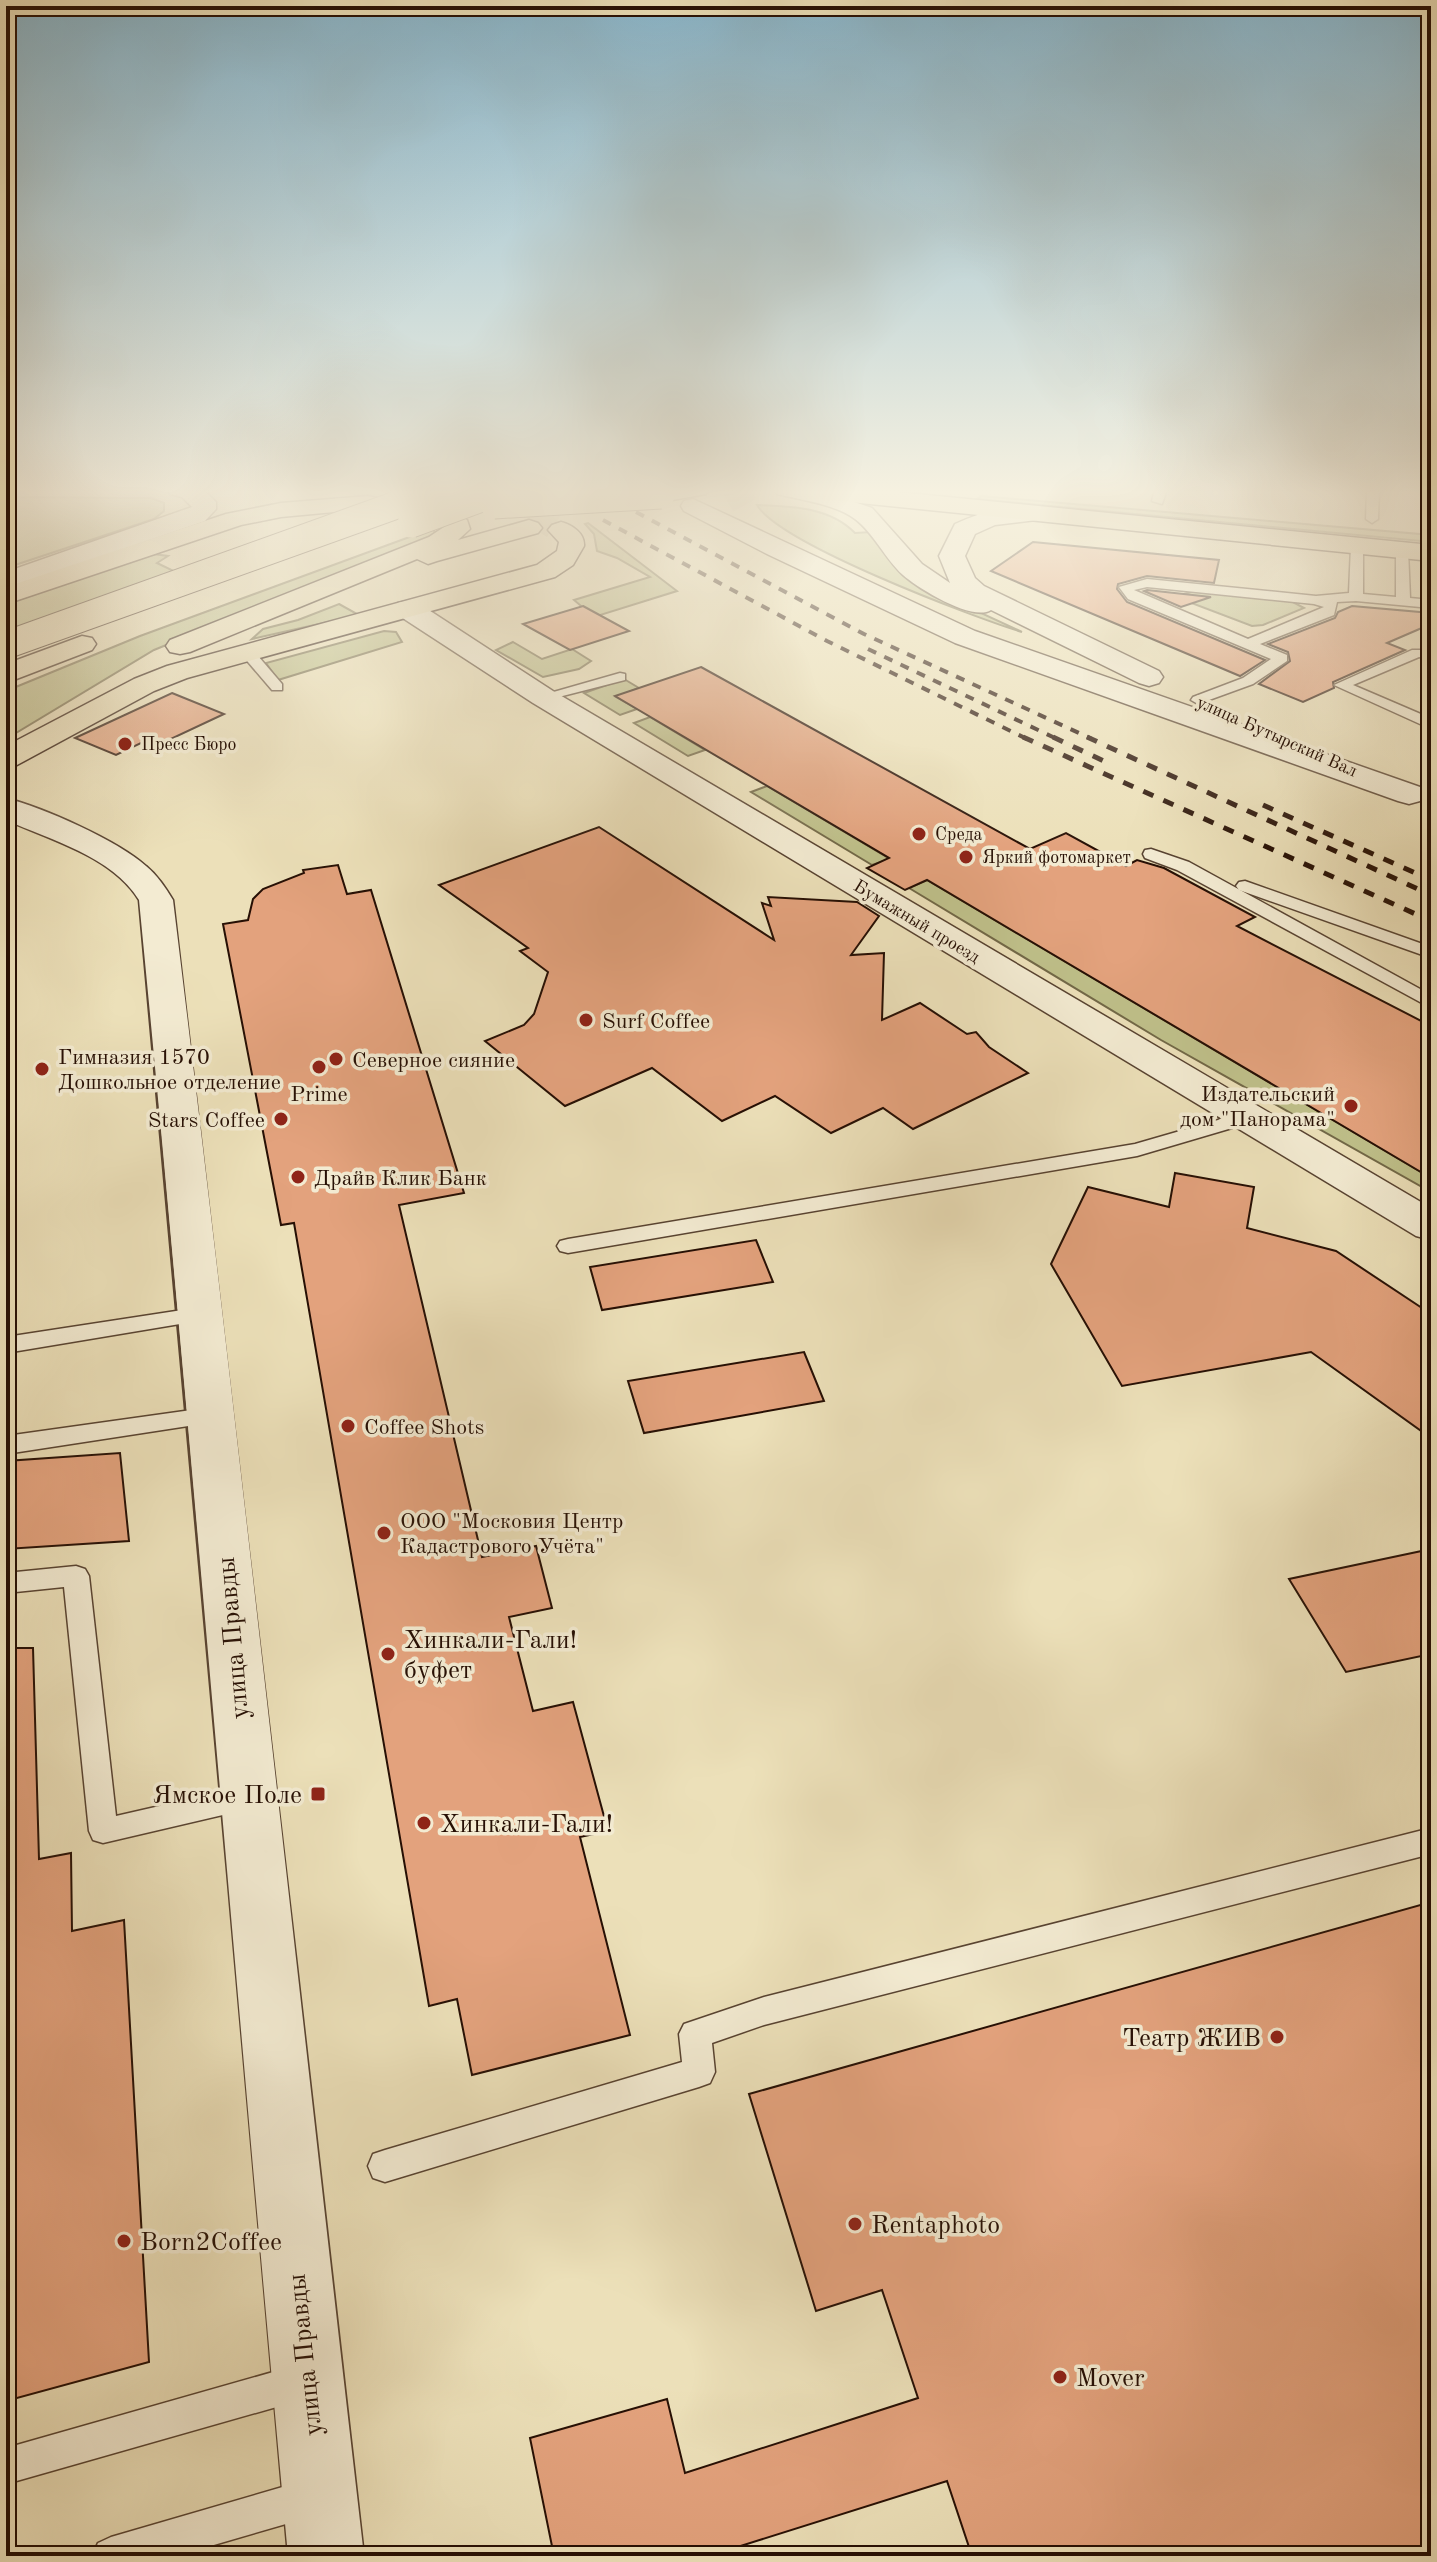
<svg xmlns="http://www.w3.org/2000/svg" width="1437" height="2562" viewBox="0 0 1437 2562" font-family="'Old Standard TT',serif">
<style>
.green{fill:#bfc08a;stroke:#726847;stroke-width:2}
.building{fill:#e3a27d;stroke:#260f04;stroke-width:2}
.lines{fill:none;stroke-linecap:round;stroke-linejoin:round}
.tertiary-tunnel{stroke:#cec19e;stroke-width:27;stroke-dasharray:27 14;stroke-linecap:butt}
.primary-tunnel{stroke:#cec19e;stroke-width:27;stroke-dasharray:27 14;stroke-linecap:butt}
.service-casing{stroke:#584331;stroke-width:3}
.minor-casing{stroke:#584331;stroke-width:3}
.tertiary-casing{stroke:#584331;stroke-width:3}
.primary-casing{stroke:#260f04;stroke-width:3}
.service{fill:#f3ebd2;fill-rule:evenodd}
.minor{fill:#f3ebd2;fill-rule:evenodd}
.tertiary{fill:#f3ebd2;fill-rule:evenodd}
.primary{fill:#ece0b9;fill-rule:evenodd}
.rail-far1{stroke:#260f04;stroke-width:4;stroke-dasharray:9 9;stroke-linecap:butt}
.rail{stroke:#260f04;stroke-width:5;stroke-dasharray:11 11;stroke-linecap:butt}
.primary-bridge-casing{stroke:#260f04;stroke-width:29;stroke-linecap:butt}
.primary-bridge{stroke:#ece0b9;stroke-width:27}
.poi-dot{fill:#8f2418;stroke:#f3ebd2;stroke-width:3}
.labels{text-anchor:middle;stroke-width:7;stroke-linejoin:round;paint-order:stroke}
.far-street-label{font-size:18px;fill:#260f04;stroke:#f3ebd2}
.far-poi-label{font-size:18px;fill:#260f04;stroke:#f3ebd2;text-anchor:start}
.poi-label{font-size:22px;fill:#260f04;stroke:#f3ebd2;text-anchor:start}
.near-street-label{font-size:26px;fill:#260f04;stroke:#f3ebd2}
.near-poi-label{font-size:26px;fill:#260f04;stroke:#f3ebd2;text-anchor:start}
</style>
<rect width="100%" height="100%" fill="#ece0b9"/>
<filter id="stains"><feTurbulence type="fractalNoise" baseFrequency=".0025" numOctaves="4"/><feColorMatrix values="0 0 0 0 .2 0 0 0 0 .09 0 0 0 0 .02 0 0 0 .5 -.17"/></filter>
<radialGradient id="worn" r=".72"><stop offset=".6" stop-color="#630" stop-opacity="0"/><stop offset="1" stop-color="#630" stop-opacity=".3"/></radialGradient>
<g class="green">
<polygon points="981,496 1431,535 1431,542 977,499"/>
<polygon points="6,497 151,498 164,503 164,511 154,519 6,568"/>
<path d="M 757,505 C 791,506 830,507 855,533 L 872,532 L 942,595 L 1022,632 C 973,617 780,544 757,505 Z"/>
<polygon points="588,523 677,591 594,617 574,600 650,577 617,558 597,551 594,534 585,524"/>
<polygon points="434,528 434,535 154,650 6,739 6,691 140,636"/>
<polygon points="153,554 168,556 157,563 178,573 6,633 6,604"/>
<polygon points="1195,591 1291,601 1304,608 1263,625 1252,626 1181,599 1180,595"/>
<polygon points="339,604 359,615 252,639 263,629 298,620"/>
<polygon points="384,631 396,632 402,642 278,680 266,663"/>
<polygon points="513,642 542,659 572,649 591,661 579,669 543,677 496,650"/>
<polygon points="624,679 639,688 616,697 637,709 620,715 584,693"/>
<polygon points="650,717 705,750 688,756 634,723"/>
<polygon points="767,786 890,859 872,865 751,792"/>
<polygon points="927,880 1431,1178 1431,1192 1161,1040 909,888"/>
</g>
<g class="building">
<polygon points="1033,542 1219,560 1214,583 1147,576 1118,584 1117,589 1127,602 1265,660 1240,676 991,571"/>
<polygon points="1147,590 1211,597 1181,607 1144,591"/>
<polygon points="583,606 629,631 570,650 523,624"/>
<polygon points="1352,606 1431,613 1431,624 1387,643 1405,650 1333,682 1334,688 1303,702 1259,684 1290,661 1288,652 1268,644 1335,618 1338,612"/>
<polygon points="701,667 1030,849 1066,833 1126,866 1137,860 1164,868 1255,917 1237,926 1431,1026 1431,1178 927,880 905,890 867,868 889,858 615,696"/>
<polygon points="172,693 224,714 156,746 145,741 116,755 75,738"/>
<polygon points="599,827 774,940 762,903 771,906 768,897 857,902 879,916 851,955 884,953 882,1020 920,1003 967,1034 976,1032 989,1047 1028,1073 913,1129 883,1108 831,1133 775,1096 722,1121 652,1068 565,1106 485,1041 524,1025 534,1014 548,972 520,951 528,948 439,885"/>
<polygon points="338,865 347,894 371,890 464,1193 399,1205 482,1557 536,1546 552,1608 509,1617 533,1711 573,1702 608,1831 580,1837 630,2035 472,2075 457,1999 429,2006 294,1223 281,1225 223,924 248,920 253,899 263,889 304,873 303,870"/>
<polygon points="1175,1173 1254,1187 1247,1228 1336,1251 1431,1314 1431,1438 1311,1352 1122,1386 1051,1264 1088,1187 1169,1207"/>
<polygon points="756,1240 773,1282 602,1310 590,1267"/>
<polygon points="804,1352 824,1401 644,1433 628,1381"/>
<polygon points="120,1453 129,1541 6,1549 6,1461"/>
<polygon points="1431,1549 1431,1654 1346,1672 1289,1579"/>
<polygon points="6,1648 33,1648 39,1859 71,1853 72,1931 124,1920 149,2362 6,2401"/>
<polygon points="1431,1902 1431,2556 972,2556 947,2481 731,2549 732,2556 554,2556 530,2438 667,2399 685,2473 918,2398 882,2290 816,2311 749,2094"/>
</g>
<g class="lines">
<polyline class="tertiary-tunnel" points="736,489 745,505"/>
<polyline class="primary-tunnel" points="497,489 561,530"/>
<g class="service-casing">
<g id="service">
<polygon points="1155,489 1167,489 1162,504 1152,501"/>
<polygon points="1367,489 1379,489 1378,519 1372,523 1366,519"/>
<path d="M 1357,542 L 1363,546 L 1363,594 L 1396,597 L 1396,550 L 1402,546 L 1408,550 L 1410,598 L 1431,600 L 1431,608 L 1356,601 L 1337,602 L 1334,615 L 1260,644 L 1287,655 L 1287,661 L 1253,684 L 1198,704 L 1191,700 L 1193,697 L 1243,678 L 1271,659 L 1128,599 L 1119,587 L 1147,579 L 1316,596 L 1349,593 L 1351,546 ZM 1147,587 L 1314,604 L 1324,607 L 1248,639 L 1134,590 Z"/>
<polygon points="247,648 252,649 282,684 282,690 272,690 242,655 242,649"/>
<polygon points="1412,650 1431,650 1431,658 1419,657 1353,685 1430,718 1430,724 1420,724 1334,685"/>
<polygon points="620,673 625,674 625,680 543,701 536,697"/>
<polygon points="1151,849 1189,862 1431,995 1431,1008 1177,870 1145,858 1143,854 1145,850"/>
<polygon points="1245,881 1431,947 1431,958 1239,890 1236,886 1239,882"/>
<polygon points="1240,1109 1250,1115 1232,1128 1137,1156 568,1253 560,1251 557,1246 560,1241 568,1239 1135,1144 1218,1120"/>
<polygon points="202,1307 210,1309 213,1314 210,1319 6,1353 6,1337"/>
<polygon points="213,1407 221,1409 225,1415 221,1421 6,1454 6,1436"/>
<polygon points="76,1566 85,1569 89,1576 116,1816 247,1786 257,1789 261,1798 257,1807 103,1843 93,1840 89,1831 64,1587 6,1593 6,1573"/>
<polygon points="1431,1828 1431,1854 764,2025 712,2043 715,2072 710,2083 699,2087 385,2182 373,2178 368,2166 373,2154 385,2150 682,2062 679,2034 684,2024 764,1997"/>
<polygon points="301,2364 314,2369 319,2382 314,2395 301,2400 6,2484 6,2448"/>
<polygon points="310,2479 323,2485 329,2498 323,2511 310,2517 176,2556 92,2556 98,2543 111,2537"/>
</g>
</g>
<g class="minor-casing">
<g id="minor">
<polygon points="167,489 203,489 216,502 216,509 205,521 6,589 6,572 192,507 182,497 170,494"/>
<polygon points="408,601 418,603 553,691 1431,1208 1431,1240 1416,1236 533,703 398,615 394,609 398,603"/>
<path d="M 6,798 C 44,808 117,840 146,866 C 158,876 165,887 173,900 C 241,1452 300,2004 364,2556 L 288,2556 C 237,2004 193,1452 139,900 C 112,856 50,840 6,820 Z"/>
</g>
</g>
<g class="tertiary-casing">
<g id="tertiary">
<path d="M 774,489 L 816,489 L 872,508 L 922,564 L 950,583 L 939,556 L 955,524 C 982,512 1015,501 1045,509 L 1048,514 L 1045,519 L 995,525 L 975,534 L 965,556 L 975,578 L 984,586 L 1159,671 L 1163,677 L 1159,683 L 1149,686 L 1139,683 L 991,610 C 973,622 919,589 903,575 C 885,559 874,533 855,519 C 835,504 801,500 777,494 Z"/>
<polygon points="693,499 975,631 1420,787 1425,794 1420,801 1409,804 1398,801 955,643 769,555 684,511 681,506 684,501"/>
</g>
</g>
<g class="primary-casing">
<g id="primary">
<polygon points="654,489 709,489 706,494 661,502 652,500 649,495"/>
<polygon points="779,489 867,489 1431,545 1431,561 791,496 782,494"/>
<polygon points="368,496 377,498 380,503 377,508 281,517 241,525 6,604 6,587 226,514 281,503"/>
<polygon points="408,498 444,505 467,520 470,529 458,540 529,520 538,523 542,528 538,533 437,561 428,564 417,559 190,652 180,654 170,652 166,646 170,640 429,537 444,527 427,516 399,510 396,505 399,500"/>
<path d="M 561,522 C 572,525 585,533 584,546 L 573,565 L 555,577 L 187,678 L 154,691 L 17,765 L 6,767 L 6,746 L 134,679 L 167,666 L 537,565 L 557,551 L 559,542 L 548,530 L 552,525 Z"/>
<polygon points="82,636 92,638 96,644 92,650 6,683 6,664"/>
</g>
</g>
<use href="#service" class="service"/>
<use href="#minor" class="minor"/>
<use href="#tertiary" class="tertiary"/>
<use href="#primary" class="primary"/>
<g class="rail-far1">
<polyline points="636,512 864,634 1092,739"/>
<polyline points="603,520 827,641 1027,739"/>
<polyline points="868,649 1057,739"/>
</g>
<g class="rail">
<polyline points="1023,737 1431,921"/>
<polyline points="1053,737 1110,764"/>
<polyline points="1087,737 1431,895"/>
<polyline points="1263,805 1431,880"/>
</g>
<g class="primary-bridge-casing">
<g id="primary-bridge">
<polyline points="494,505 661,495"/>
<polyline points="411,524 506,489"/>
<polyline points="6,645 441,489"/>
</g>
</g>
<use href="#primary-bridge" class="primary-bridge"/>
</g>
<linearGradient id="sky" x2="0" y2="1"><stop stop-color="#89b8cf"/><stop offset="0.58" stop-color="#f6f1e0"/><stop offset="1" stop-color="#f6f1e0" stop-opacity="0"/></linearGradient>
<rect width="1437" height="848" fill="url(#sky)"/>
<g class="poi-dot">
<circle cx="125" cy="744" r="8"/>
<circle cx="919" cy="834" r="8"/>
<circle cx="966" cy="857" r="8"/>
<circle cx="586" cy="1020" r="8"/>
<circle cx="336" cy="1059" r="8"/>
<circle cx="319" cy="1067" r="8"/>
<circle cx="42" cy="1069" r="8"/>
<circle cx="1351" cy="1106" r="8"/>
<circle cx="281" cy="1119" r="8"/>
<circle cx="298" cy="1177" r="8"/>
<circle cx="348" cy="1426" r="8"/>
<circle cx="384" cy="1533" r="8"/>
<circle cx="388" cy="1654" r="8"/>
<rect x="310" y="1786" width="16" height="16" rx="4"/>
<circle cx="424" cy="1823" r="8"/>
<circle cx="1277" cy="2037" r="8"/>
<circle cx="855" cy="2224" r="8"/>
<circle cx="124" cy="2241" r="8"/>
<circle cx="1060" cy="2377" r="8"/>
</g>
<g class="labels">
<g class="far-street-label">
<text transform="translate(1277 736) rotate(24)" y="6">улица Бутырский Вал</text>
<text transform="translate(917 921) rotate(31)" y="6">Бумажный проезд</text>
</g>
<g class="far-poi-label">
<text x="141" y="750">Пресс Бюро</text>
<text x="935" y="840">Среда</text>
<text x="982" y="863">Яркий фотомаркет</text>
</g>
<g class="poi-label">
<text x="602" y="1028">Surf Coffee</text>
<text x="58" y="1064">Гимназия 1570<tspan x="58" dy="25">Дошкольное отделение</tspan></text>
<text x="352" y="1067">Северное сияние</text>
<text x="319" y="1101" text-anchor="middle">Prime</text>
<text x="1335" y="1101" text-anchor="end">Издательский<tspan x="1335" dy="25">дом "Панорама"</tspan></text>
<text x="265" y="1127" text-anchor="end">Stars Coffee</text>
<text x="314" y="1185">Драйв Клик Банк</text>
<text x="364" y="1434">Coffee Shots</text>
<text x="400" y="1528">ООО "Московия Центр<tspan x="400" dy="25">Кадастрового Учёта"</tspan></text>
</g>
<g class="near-street-label">
<text transform="translate(232 1638) rotate(-95)" y="9">улица Правды</text>
<text transform="translate(304 2355) rotate(-96)" y="9">улица Правды</text>
</g>
<g class="near-poi-label">
<text x="404" y="1648">Хинкали-Гали!<tspan x="404" dy="30">буфет</tspan></text>
<text x="302" y="1803" text-anchor="end">Ямское Поле</text>
<text x="440" y="1832">Хинкали-Гали!</text>
<text x="1261" y="2046" text-anchor="end">Театр ЖИВ</text>
<text x="871" y="2233">Rentaphoto</text>
<text x="140" y="2250">Born2Coffee</text>
<text x="1076" y="2386">Mover</text>
</g>
</g>
<rect width="1437" height="2562" fill="none" stroke="#ece0b9" stroke-width="32"/>
<rect x="8" y="8" width="1421" height="2546" fill="none" stroke="#260f04" stroke-width="4"/>
<rect x="16" y="16" width="1405" height="2530" fill="none" stroke="#260f04" stroke-width="2"/>
<rect width="100%" height="100%" filter="url(#stains)"/>
<rect width="100%" height="100%" fill="url(#worn)"/>
</svg>
